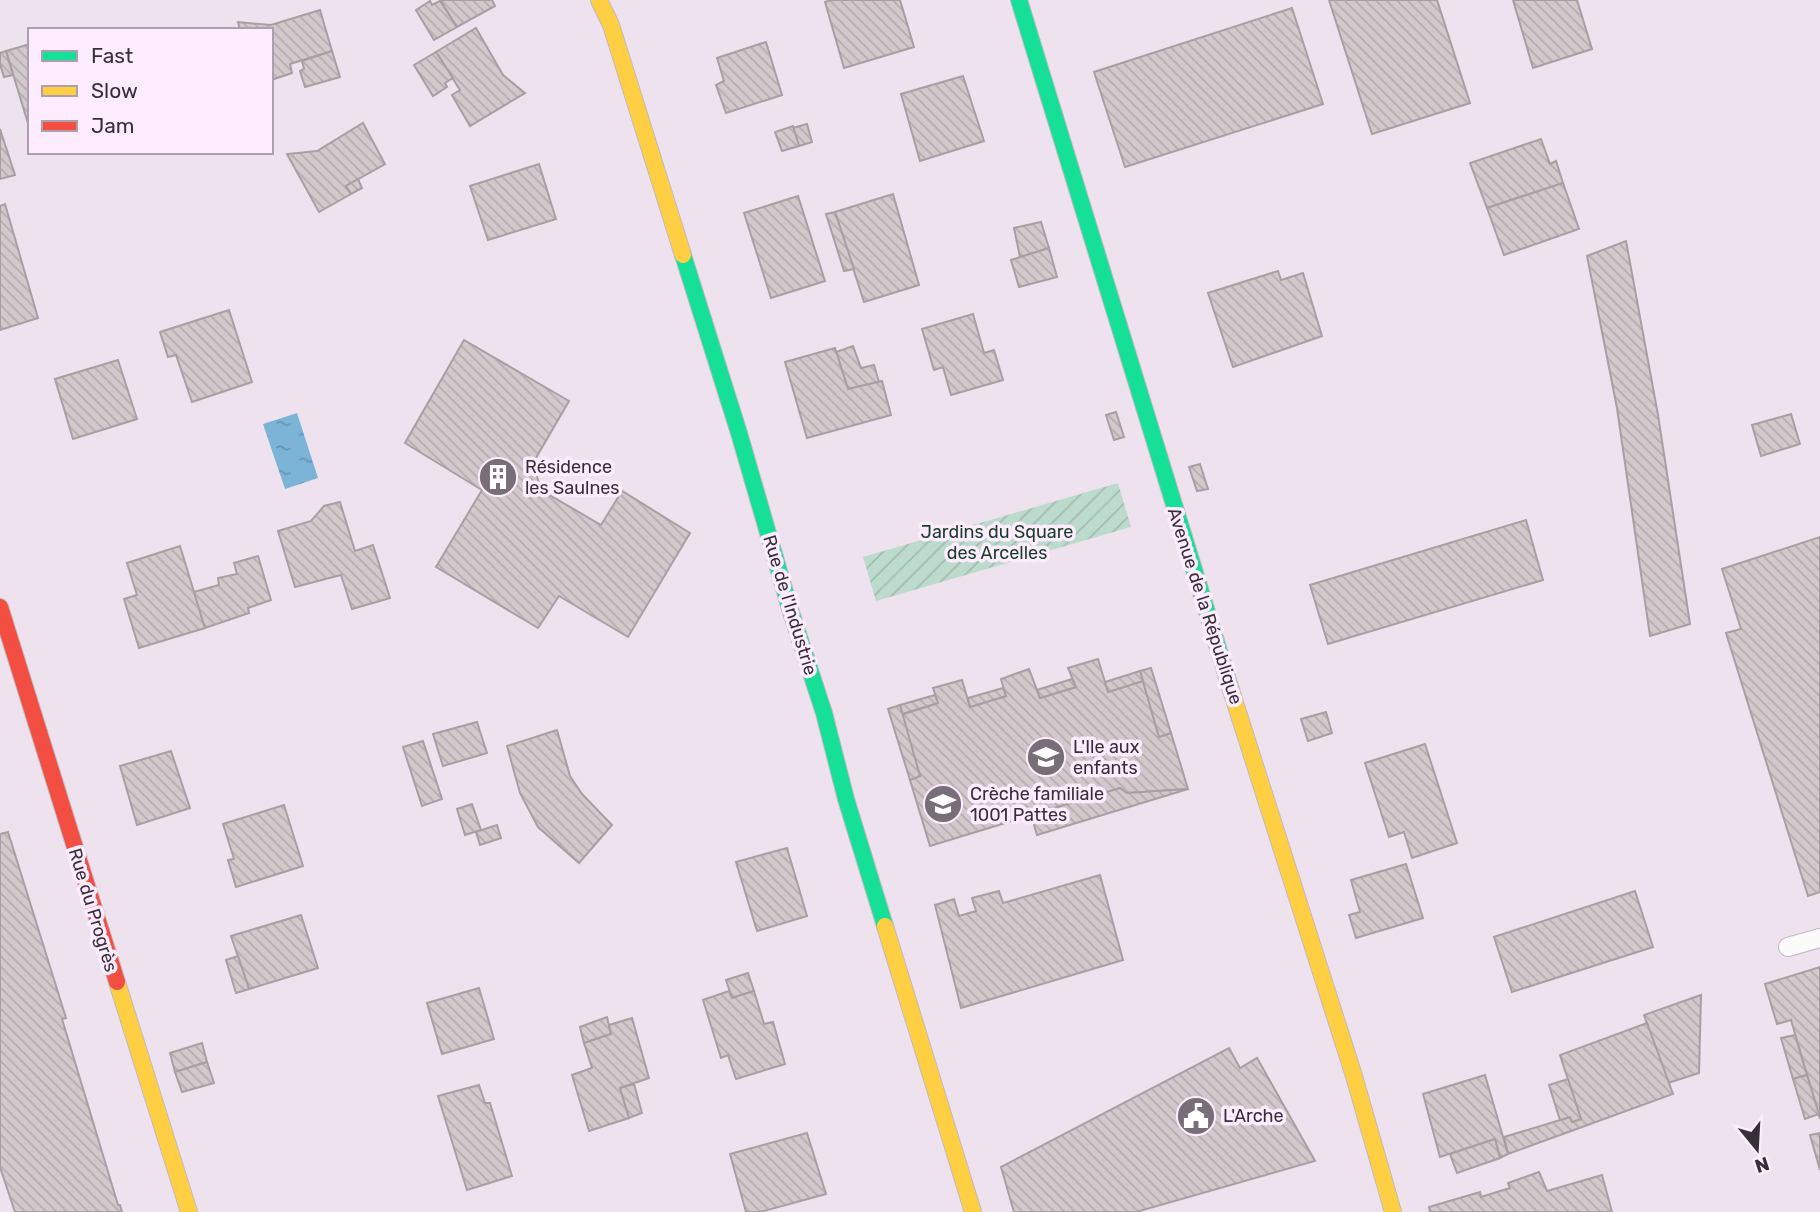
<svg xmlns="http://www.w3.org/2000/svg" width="1820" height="1212" viewBox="0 0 1820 1212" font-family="Rubik,sans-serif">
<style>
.garden{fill:url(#garden-furrows)}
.water{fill:url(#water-ripples)}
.building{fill:url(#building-back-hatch);stroke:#a99fa3;stroke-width:2}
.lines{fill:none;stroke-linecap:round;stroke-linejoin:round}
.lane-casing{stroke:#c2b9c2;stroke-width:20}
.fast-casing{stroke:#c2b9c2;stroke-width:18}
.slow-casing{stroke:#c2b9c2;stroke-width:18}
.jam-casing{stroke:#c2b9c2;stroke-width:18}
.lane{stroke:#fcfbfc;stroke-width:18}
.fast{stroke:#16e098;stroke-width:16}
.slow{stroke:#ffcf43;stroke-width:16}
.jam{stroke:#f24e42;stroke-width:16}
.labels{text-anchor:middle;stroke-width:7;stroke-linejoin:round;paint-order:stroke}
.poi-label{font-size:18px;fill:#372f37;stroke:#fcecfd;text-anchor:start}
.park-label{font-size:18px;fill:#173c29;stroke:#fcecfd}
.street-label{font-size:18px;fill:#372f37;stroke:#fcecfd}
</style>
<defs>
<pattern id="garden-furrows" width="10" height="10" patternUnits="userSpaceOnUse" patternTransform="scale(1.75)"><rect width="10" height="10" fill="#bcdbcc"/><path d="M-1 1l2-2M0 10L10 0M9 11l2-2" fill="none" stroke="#a2bcb0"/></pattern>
<pattern id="water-ripples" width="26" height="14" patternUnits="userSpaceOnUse" patternTransform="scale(1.75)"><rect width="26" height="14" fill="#7cb4d7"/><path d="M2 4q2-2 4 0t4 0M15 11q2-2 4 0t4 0" fill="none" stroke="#6693af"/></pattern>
<pattern id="building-back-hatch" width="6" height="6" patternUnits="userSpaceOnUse" patternTransform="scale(1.75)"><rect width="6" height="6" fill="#d3c8cc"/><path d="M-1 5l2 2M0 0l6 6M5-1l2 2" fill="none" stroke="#b6acb0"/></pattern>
</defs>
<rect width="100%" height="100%" fill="#ede2ed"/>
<polygon class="garden" points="1118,483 1131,527 876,601 863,557"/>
<polygon class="water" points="297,413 318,478 285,489 263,424"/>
<g class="building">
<polygon points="440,0 492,0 495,6 457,27"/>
<polygon points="831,0 900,0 914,47 844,68 825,2"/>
<polygon points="1329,0 1437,0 1470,103 1372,134"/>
<polygon points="1513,0 1577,0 1592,49 1533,68"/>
<polygon points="430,1 432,5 440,1 457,27 434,40 416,10"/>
<polygon points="1292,8 1323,104 1125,167 1094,72"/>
<polygon points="320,10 332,51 290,64 292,73 271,80 271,30 240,30 238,22 271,25"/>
<polygon points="476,28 503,75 525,93 470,126 452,95 460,90 436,52"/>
<polygon points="766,42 782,95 726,113 716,85 724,81 717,58"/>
<polygon points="30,44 30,130 6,51"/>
<polygon points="6,51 13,75 4,77 0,64 0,53"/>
<polygon points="332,51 340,77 305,87 300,71 304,69 302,61"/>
<polygon points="436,52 453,78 445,83 447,87 433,96 414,65"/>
<polygon points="963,76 984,141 920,161 901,94"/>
<polygon points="363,123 385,164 346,186 351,194 319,212 287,154 317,151"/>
<polygon points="807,124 812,142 799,146 793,128"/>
<polygon points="793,126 799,146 782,151 775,132"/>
<polygon points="0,129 15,175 0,179"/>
<polygon points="1541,139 1550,164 1556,161 1563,183 1487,208 1470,163"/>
<polygon points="539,164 556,219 488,240 470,186"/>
<polygon points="358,179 362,188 351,194 346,186"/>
<polygon points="1563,183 1579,229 1504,255 1487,208"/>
<polygon points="893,194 919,285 864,302 835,212"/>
<polygon points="798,196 825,281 771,298 744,213"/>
<polygon points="5,204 38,318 0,330 0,206"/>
<polygon points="835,212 854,269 844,271 826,214"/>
<polygon points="1041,222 1049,248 1020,257 1014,228"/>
<polygon points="1626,241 1658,415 1690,624 1650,636 1617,408 1587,256"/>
<polygon points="1049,248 1057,277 1019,287 1011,260"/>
<polygon points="1278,271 1281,280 1303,273 1322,336 1233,367 1208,293"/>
<polygon points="229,310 252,382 192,402 176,355 168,357 160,332"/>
<polygon points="973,314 984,353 994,350 1003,380 951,395 943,367 934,370 922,329"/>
<polygon points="464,340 569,401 533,463 541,490 601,525 622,491 690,533 628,637 559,596 538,628 436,567 482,490 405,443"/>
<polygon points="853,346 861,368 874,365 879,382 848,389 836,352"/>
<polygon points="835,348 848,389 882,381 891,415 807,438 785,362"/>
<polygon points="118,360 137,419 73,439 55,379"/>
<polygon points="1116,412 1124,437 1114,440 1106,415"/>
<polygon points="1791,414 1800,444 1761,456 1752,425"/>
<polygon points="1200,464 1208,489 1197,491 1189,467"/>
<polygon points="340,502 355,551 373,545 390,598 352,609 341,575 295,587 278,531 311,521 324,506"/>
<polygon points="1526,520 1543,580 1328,644 1310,585"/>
<polygon points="1820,537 1820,892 1808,896 1726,633 1741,629 1722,569"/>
<polygon points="180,546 205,628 139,648 124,599 137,595 127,563"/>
<polygon points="258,556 271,600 248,608 249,613 205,628 194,592 219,585 218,578 237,574 234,563"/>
<polygon points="1098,659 1108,692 1143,681 1159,737 1171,733 1188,789 1127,793 1120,788 930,846 910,780 920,776 901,715 938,703 933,688 962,680 970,707 1006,696 1001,679 1029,669 1040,698 1076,687 1068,668"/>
<polygon points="1151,668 1171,733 1159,737 1140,671"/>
<polygon points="1140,671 1143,681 1108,692 1105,682"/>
<polygon points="1072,679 1076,687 1040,698 1037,690"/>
<polygon points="1003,688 1006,696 970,707 968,698"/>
<polygon points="935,695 938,703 902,714 900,705"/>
<polygon points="900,705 920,776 910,780 888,709"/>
<polygon points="1326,712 1332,733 1308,741 1301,719"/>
<polygon points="477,722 487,753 443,766 433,734"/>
<polygon points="557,730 570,776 582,794 612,825 579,863 538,827 520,793 507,746"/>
<polygon points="423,741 442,799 422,806 403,747"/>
<polygon points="1425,744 1457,843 1412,858 1404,832 1389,837 1365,763"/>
<polygon points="171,751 190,808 137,825 120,766"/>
<polygon points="1120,788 1127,793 1188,789 1037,835 1031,815"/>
<polygon points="472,804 481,830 465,835 457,809"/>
<polygon points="284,805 303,866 236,887 228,860 234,859 223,824"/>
<polygon points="497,825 501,838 480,845 476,832"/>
<polygon points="8,832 66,1018 62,1019 118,1205 120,1205 122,1212 15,1212 0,1167 0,834"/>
<polygon points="787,848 807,916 757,931 736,862"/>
<polygon points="1406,864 1423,918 1356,938 1349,915 1360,912 1351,880"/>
<polygon points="1100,875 1123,960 961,1008 935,905 954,899 959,916 976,911 972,898 999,891 1003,903"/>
<polygon points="1635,891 1653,947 1512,992 1494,937"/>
<polygon points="301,915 318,968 249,989 231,936"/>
<polygon points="238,956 249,989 236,993 226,960"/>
<polygon points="1820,967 1820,1119 1791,1020 1777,1024 1765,984"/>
<polygon points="748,973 754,991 732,998 726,980"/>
<polygon points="479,988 494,1039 442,1054 427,1003"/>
<polygon points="729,991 732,998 754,991 764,1024 773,1022 785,1064 736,1079 728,1055 721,1058 703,1000"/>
<polygon points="1701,995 1699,1073 1668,1083 1644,1015"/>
<polygon points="607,1017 611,1034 584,1043 580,1027"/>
<polygon points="632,1018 649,1078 620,1088 629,1118 589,1131 572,1075 592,1068 584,1043 611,1034 609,1025"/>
<polygon points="1647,1023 1673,1094 1508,1154 1504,1137 1570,1117 1572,1122 1581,1119 1560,1055"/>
<polygon points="1795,1035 1807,1075 1793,1079 1781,1038"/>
<polygon points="202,1043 207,1062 175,1072 170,1053"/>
<polygon points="1229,1048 1240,1068 1257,1058 1315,1161 1136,1212 1014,1212 1001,1167"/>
<polygon points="207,1062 214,1083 182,1092 175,1072"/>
<polygon points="1485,1075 1508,1154 1500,1158 1495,1139 1440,1157 1423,1094"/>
<polygon points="1807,1075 1819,1114 1805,1119 1793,1079"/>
<polygon points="1568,1079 1581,1119 1572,1122 1570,1117 1560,1120 1549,1085"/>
<polygon points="634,1084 642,1113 629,1118 620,1088"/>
<polygon points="479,1085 485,1103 490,1103 512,1176 467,1190 438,1096"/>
<polygon points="807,1133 826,1194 760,1212 746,1212 730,1154"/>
<polygon points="1820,1133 1820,1170 1810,1135"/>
<polygon points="1495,1139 1500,1158 1457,1173 1450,1154"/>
<polygon points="1539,1172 1547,1191 1602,1175 1612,1212 1430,1212 1429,1207 1480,1192 1481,1197 1510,1188 1508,1183"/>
</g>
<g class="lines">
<g class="lane-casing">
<polyline id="lane" points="1788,947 1820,938"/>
</g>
<g class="fast-casing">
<g id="fast">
<polyline points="1019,0 1231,690"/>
<polyline points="683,255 739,433 790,609 824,713 846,799 885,926"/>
</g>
</g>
<g class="slow-casing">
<g id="slow">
<polyline points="599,0 611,25 683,255"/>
<polyline points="1231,690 1354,1076 1393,1212"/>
<polyline points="885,926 973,1212"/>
<polyline points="117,982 189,1212"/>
</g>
</g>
<g class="jam-casing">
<polyline id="jam" points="0,607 117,982"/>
</g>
<use href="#lane" class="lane"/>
<use href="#fast" class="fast"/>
<use href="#slow" class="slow"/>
<use href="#jam" class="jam"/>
</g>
<defs>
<g id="building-disc" transform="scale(2.0125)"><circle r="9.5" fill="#776e77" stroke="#fcecfd"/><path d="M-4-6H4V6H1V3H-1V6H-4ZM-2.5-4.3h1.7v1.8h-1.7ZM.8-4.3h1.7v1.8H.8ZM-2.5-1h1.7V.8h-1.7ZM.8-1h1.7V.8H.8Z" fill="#fff"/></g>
<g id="school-disc" transform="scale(2.0125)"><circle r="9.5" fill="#776e77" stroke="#fcecfd"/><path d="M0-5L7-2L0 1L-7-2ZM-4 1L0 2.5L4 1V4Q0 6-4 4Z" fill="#fff"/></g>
<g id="civic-disc" transform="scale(2.0125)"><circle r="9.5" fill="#776e77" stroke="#fcecfd"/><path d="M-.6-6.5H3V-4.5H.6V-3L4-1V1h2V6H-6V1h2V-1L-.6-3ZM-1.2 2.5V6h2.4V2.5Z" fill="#fff"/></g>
</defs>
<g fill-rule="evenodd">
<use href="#building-disc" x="498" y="477"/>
<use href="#school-disc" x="1046" y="757"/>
<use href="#school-disc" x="943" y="804"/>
<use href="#civic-disc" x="1196" y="1116"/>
</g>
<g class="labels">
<g class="poi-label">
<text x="525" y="473">Résidence<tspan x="525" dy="21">les Saulnes</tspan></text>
<text x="1073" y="753">L'Ile aux<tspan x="1073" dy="21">enfants</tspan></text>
<text x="970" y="800">Crèche familiale<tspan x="970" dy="21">1001 Pattes</tspan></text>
<text x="1223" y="1122">L'Arche</text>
</g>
<g class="park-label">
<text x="997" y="538">Jardins du Square<tspan x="997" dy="21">des Arcelles</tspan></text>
</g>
<g class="street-label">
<text transform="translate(790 605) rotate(73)" y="6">Rue de l'Industrie</text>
<text transform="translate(1205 606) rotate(72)" y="6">Avenue de la République</text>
<text transform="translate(93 910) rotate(73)" y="6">Rue du Progrès</text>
</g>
</g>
<rect x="28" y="28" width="245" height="126" fill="#fcecfd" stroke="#ada0ae" stroke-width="2"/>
<rect x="42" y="51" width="35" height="10" fill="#16e098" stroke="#ada0ae" stroke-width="2"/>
<text x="91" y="63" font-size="21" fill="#372f37">Fast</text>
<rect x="42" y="86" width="35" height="10" fill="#ffcf43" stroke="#ada0ae" stroke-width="2"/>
<text x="91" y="98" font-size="21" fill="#372f37">Slow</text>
<rect x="42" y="121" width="35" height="10" fill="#f24e42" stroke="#ada0ae" stroke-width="2"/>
<text x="91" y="133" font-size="21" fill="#372f37">Jam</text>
<g transform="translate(1757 1149) rotate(162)" stroke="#fcecfd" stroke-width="5" paint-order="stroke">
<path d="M0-5L12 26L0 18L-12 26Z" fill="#372f37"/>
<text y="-10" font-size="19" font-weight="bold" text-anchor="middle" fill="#372f37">N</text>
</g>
</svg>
